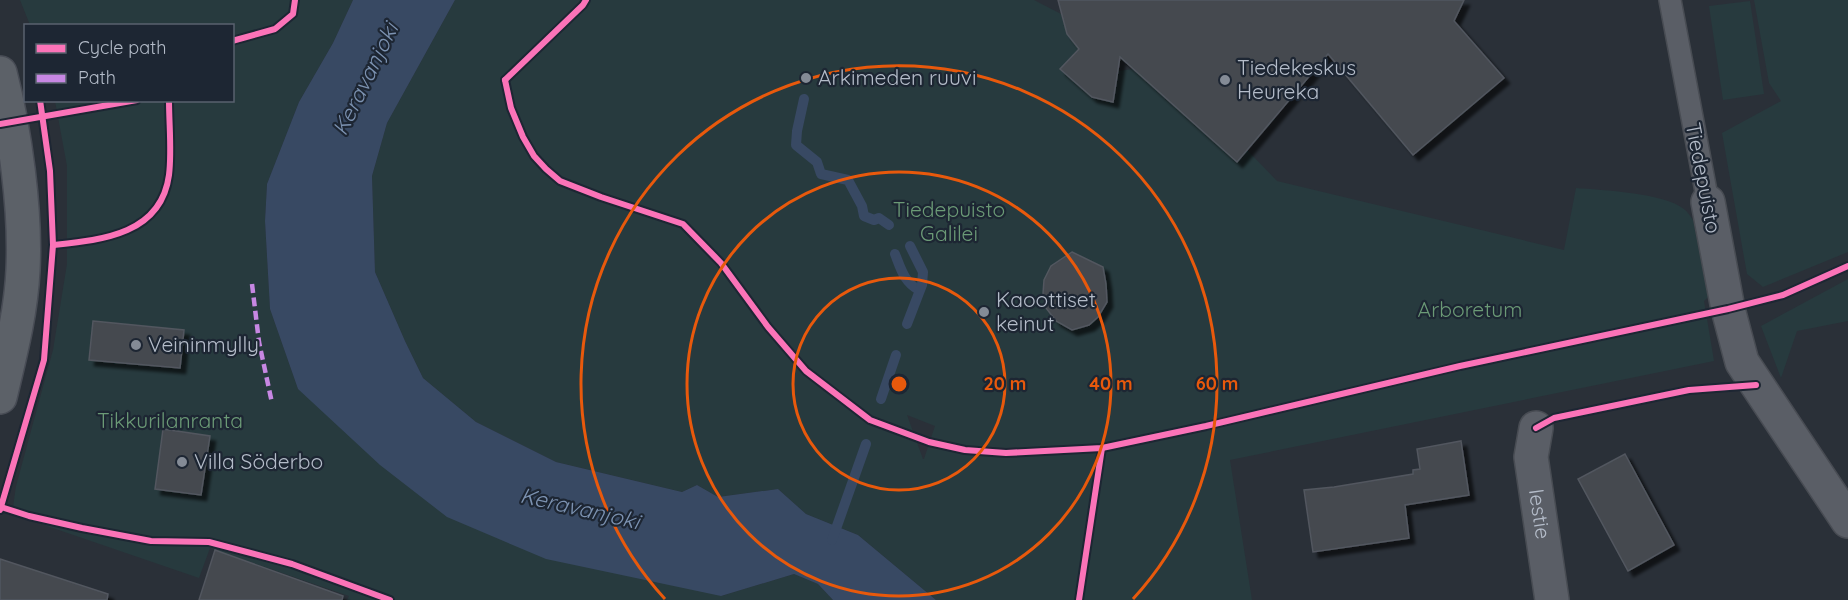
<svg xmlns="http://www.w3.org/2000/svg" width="1848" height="600" viewBox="0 0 1848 600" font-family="Quicksand,sans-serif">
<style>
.green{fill:#273a3e;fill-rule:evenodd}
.water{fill:#384963}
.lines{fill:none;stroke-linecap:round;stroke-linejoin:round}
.stream{stroke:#384963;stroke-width:10}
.building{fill:#444950;stroke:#52575f;stroke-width:1.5;filter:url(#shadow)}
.service-casing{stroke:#484c53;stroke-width:24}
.minor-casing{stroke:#484c53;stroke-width:36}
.primary-casing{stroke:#484c55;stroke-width:36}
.service{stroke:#5a5e66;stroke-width:21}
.minor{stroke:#5a5e66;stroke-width:33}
.primary{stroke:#5c6168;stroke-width:33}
.quiet{stroke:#c787e3;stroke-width:4.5;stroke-dasharray:9 4.5;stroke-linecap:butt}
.cycleway-casing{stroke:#1d2633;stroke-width:10}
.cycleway{stroke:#fb73b8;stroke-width:6}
.ring{fill:none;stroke:#e8590c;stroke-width:3}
.poi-dot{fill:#848b96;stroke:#1d2633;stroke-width:2}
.labels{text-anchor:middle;stroke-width:4.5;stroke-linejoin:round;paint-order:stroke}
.poi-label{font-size:21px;fill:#b4bcc9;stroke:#1d2633;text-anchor:start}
.street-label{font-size:21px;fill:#b4bcc9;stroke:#1d2633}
.park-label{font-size:21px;fill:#6b9a76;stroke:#1d2633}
.water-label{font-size:22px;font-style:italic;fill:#7c92b1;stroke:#1d2633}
.centre{fill:#e8590c;stroke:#1d2633;stroke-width:3}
.ring-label{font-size:18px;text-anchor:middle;font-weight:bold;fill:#e8590c;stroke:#1d2633;stroke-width:4.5;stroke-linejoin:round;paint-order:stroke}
</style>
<defs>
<filter id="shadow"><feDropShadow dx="5.5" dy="5.5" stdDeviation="1.5" flood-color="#0009"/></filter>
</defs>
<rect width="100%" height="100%" fill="#2a3038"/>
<g class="green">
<polygon points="20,0 353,0 333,43 299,102 267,184 265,221 270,309 298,389 721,596 794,574 818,584 833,600 347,600 349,596 210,548 199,578 12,514 16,486 53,350 67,264 67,166 55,101 232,100 232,26 30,25"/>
<path d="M 455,0 L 1034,0 L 1061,14 L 1067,34 L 1079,48 L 1061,69 L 1093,87 L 1091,96 L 1113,102 L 1118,71 L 1133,69 L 1236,161 L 1247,150 L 1277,181 L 1564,250 L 1576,188 C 1602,190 1664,193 1684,209 C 1688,212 1690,216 1693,220 L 1708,297 L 1704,301 L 1714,361 L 1230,460 L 1252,600 L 936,600 L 858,535 L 806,514 L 778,489 L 718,497 L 697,485 L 682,492 L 556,462 L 476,422 L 423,378 L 405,341 L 375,272 L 372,176 L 387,123 ZM 907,415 L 935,426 L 924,459 L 923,459 Z"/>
<polygon points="1754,0 1848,0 1848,252 1763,287 1747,274 1722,133 1781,101 1769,83"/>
<polygon points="1750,1 1764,94 1723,100 1709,6"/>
<polygon points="1848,279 1848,321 1797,331 1781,378 1761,326"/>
</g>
<polygon class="water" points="353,0 455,0 387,123 372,176 375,272 405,341 423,378 476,422 556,462 682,492 697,485 718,497 778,489 806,514 858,535 936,600 833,600 818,584 794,574 721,596 546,559 447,517 380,465 298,389 270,309 265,221 267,184 299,102 333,43"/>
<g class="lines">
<g class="stream">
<polyline points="804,99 797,131 796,145 817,162 821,174 848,180 862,206 864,216 874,220 879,218 889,225"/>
<path d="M 895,254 C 901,269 904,282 919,290"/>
<polyline points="907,324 922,285 923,272 910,246"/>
<polyline points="881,399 896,355"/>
<polyline points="832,540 866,444"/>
</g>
</g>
<g class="building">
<polygon points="1058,0 1464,0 1454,21 1504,78 1413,155 1328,54 1237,162 1120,57 1113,102 1092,97 1060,69 1079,49 1067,34"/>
<polygon points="1072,252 1103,267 1106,284 1107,302 1098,317 1089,325 1072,330 1056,321 1046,308 1043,294 1044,280 1051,266"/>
<polygon points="93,321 184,330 180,368 89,360"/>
<polygon points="163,429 210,436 201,495 155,489"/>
<polygon points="1461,441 1469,495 1405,505 1409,538 1313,552 1304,490 1334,487 1413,474 1413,470 1420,469 1417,449"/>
<polygon points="1625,454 1674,545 1628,571 1578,479"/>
<polygon points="215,550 343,596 342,600 199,600"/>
<polygon points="0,559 108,594 107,600 0,600"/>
</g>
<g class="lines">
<g class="service-casing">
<polyline id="service" points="1670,0 1708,202"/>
</g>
<g class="minor-casing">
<g id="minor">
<polyline points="1708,202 1728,309 1742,362 1848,521"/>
<path id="s1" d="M 1536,428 L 1531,457 L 1552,600"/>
</g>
</g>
<g class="primary-casing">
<path id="primary" d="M 0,73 C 15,131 26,210 23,270 C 21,313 10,355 0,397"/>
</g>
<use href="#service" class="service"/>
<use href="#minor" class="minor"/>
<use href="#primary" class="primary"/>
<polyline class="quiet" points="252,284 259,342 272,403"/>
<g class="cycleway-casing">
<g id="cycleway">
<polyline points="232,41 275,29 293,14 295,0"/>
<polyline points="505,80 511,108 523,137 534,156 546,169 560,181 601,197 683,224 721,263 768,327 806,371 870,420 929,442 965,450 1006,453 1102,448 1206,426 1460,366 1728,309 1783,295 1848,266"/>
<polyline points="505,80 583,5 586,0"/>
<polyline points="0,124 137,100"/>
<path d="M 53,245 C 101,240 161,235 169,175 C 172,151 169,125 169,100"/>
<polyline points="1536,428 1554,418 1689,390 1756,385"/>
<polyline points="1,507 29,516 82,528 151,541 209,542 292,564 390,600"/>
<polyline points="0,510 44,360 53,245 50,171 40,100"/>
<polyline points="1079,600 1102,448"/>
</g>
</g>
<use href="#cycleway" class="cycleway"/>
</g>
<g class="ring">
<circle cx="899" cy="384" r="106"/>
<circle cx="899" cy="384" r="212"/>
<path d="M665 599A318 318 0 1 1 1133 599"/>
</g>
<g class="poi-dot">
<circle cx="806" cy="78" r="6"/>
<circle cx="1225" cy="80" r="6"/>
<circle cx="984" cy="312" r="6"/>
<circle cx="136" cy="345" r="6"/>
<circle cx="182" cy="462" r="6"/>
</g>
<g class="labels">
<g class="poi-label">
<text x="1237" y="75">Tiedekeskus<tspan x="1237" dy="24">Heureka</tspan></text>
<text x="818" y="85">Arkimeden ruuvi</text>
<text x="996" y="307">Kaoottiset<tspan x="996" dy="24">keinut</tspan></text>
<text x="148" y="352">Veininmylly</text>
<text x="194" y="469">Villa Söderbo</text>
</g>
<g class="street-label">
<text transform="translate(1703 178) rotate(79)" y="7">Tiedepuisto</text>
<text dy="7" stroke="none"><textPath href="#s1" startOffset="87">Iestie</textPath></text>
</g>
<g class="park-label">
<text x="949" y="217">Tiedepuisto<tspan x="949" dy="24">Galilei</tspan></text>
<text x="1470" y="317">Arboretum</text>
<text x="170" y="428">Tikkurilanranta</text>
</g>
<g class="water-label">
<text transform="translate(365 79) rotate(-64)" y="8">Keravanjoki</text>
<text transform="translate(580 508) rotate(13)" y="8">Keravanjoki</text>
</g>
</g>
<circle cx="899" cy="384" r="9" class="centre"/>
<g class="ring-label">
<text x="1005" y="390">20 m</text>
<text x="1111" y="390">40 m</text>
<text x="1217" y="390">60 m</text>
</g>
<rect x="24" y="24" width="210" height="78" fill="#1d2633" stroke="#59626f" stroke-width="1.5"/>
<rect x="36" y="44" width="30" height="9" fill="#fb73b8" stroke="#59626f" stroke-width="1.5"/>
<text x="78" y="54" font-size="18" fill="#b4bcc9">Cycle path</text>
<rect x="36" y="74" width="30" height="9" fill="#c787e3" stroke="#59626f" stroke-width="1.5"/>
<text x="78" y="84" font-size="18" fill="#b4bcc9">Path</text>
</svg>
